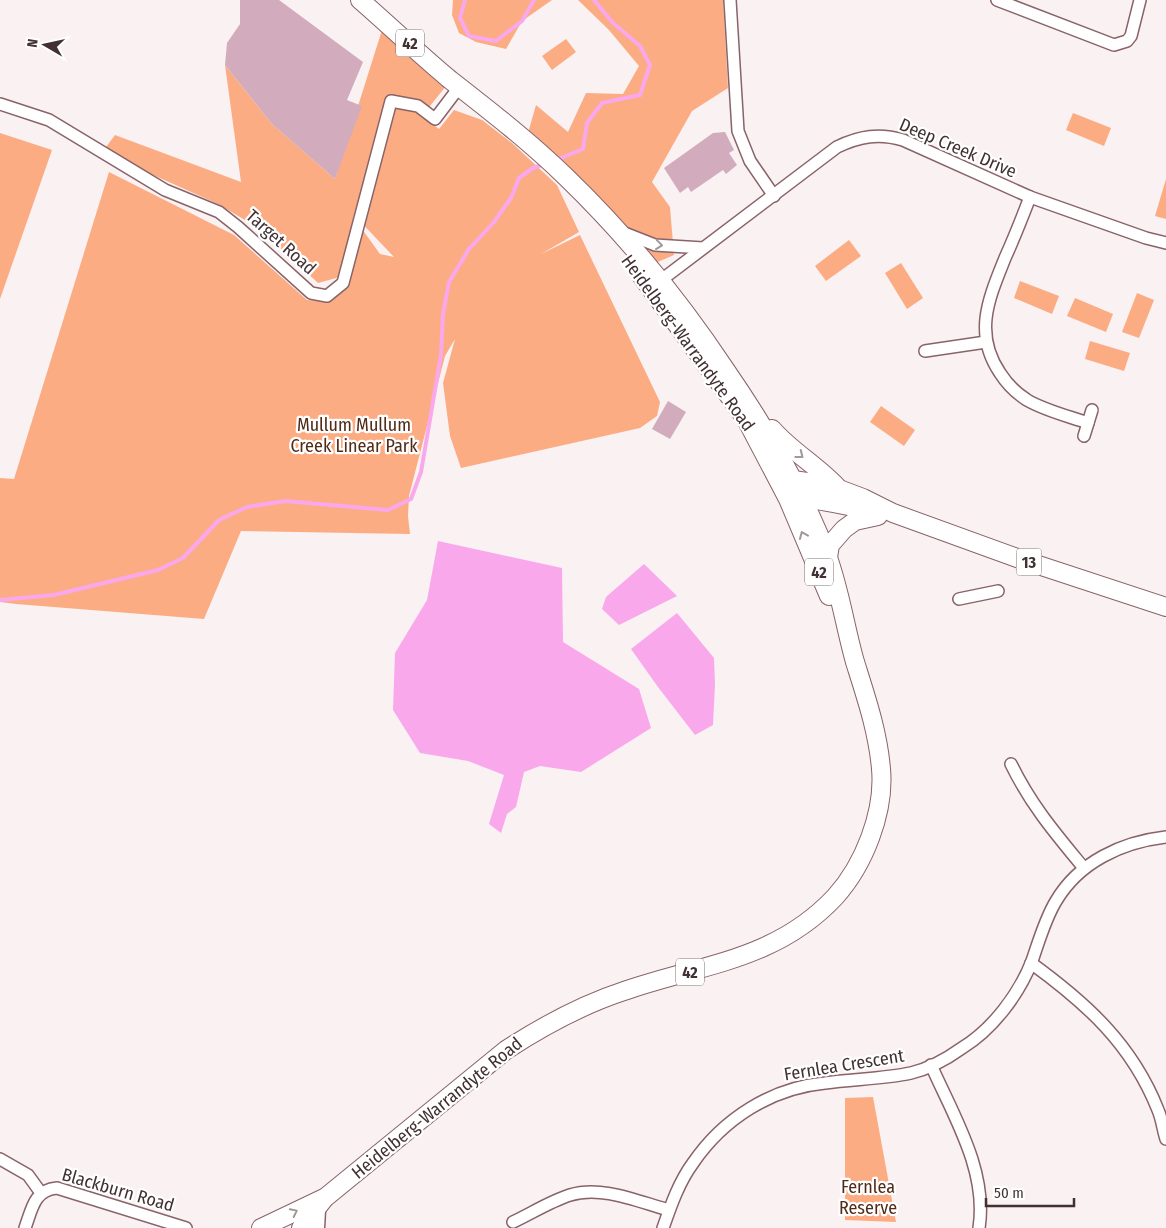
<svg xmlns="http://www.w3.org/2000/svg" width="1166" height="1228" viewBox="0 0 1166 1228" font-family="'Fira Sans Condensed',sans-serif">
<style>
.green{fill:#fcac83}
.water{fill:#f9a8ec}
.lines{fill:none;stroke-linecap:round;stroke-linejoin:round}
.stream{stroke:#f9a8ec;stroke-width:4}
.building{fill:#d2acbc}
.street-casing{stroke:#886368;stroke-width:14}
.secondary-casing{stroke:#886368;stroke-width:19}
.primary-casing{stroke:#886368;stroke-width:20}
.street{stroke:#fff;stroke-width:11}
.secondary{stroke:#fff;stroke-width:16}
.primary{stroke:#fff;stroke-width:18}
.oneway{stroke:#a09899}
.labels{text-anchor:middle;stroke-width:4.5;stroke-linejoin:round;paint-order:stroke}
.shield{fill:#fff;stroke:#7a6f70;stroke-width:1}
.shield-label{font-size:16px;font-weight:bold;fill:#413133}
.street-label{font-size:18px;fill:#413133;stroke:#fff}
.park-label{font-size:18px;fill:#502b17;stroke:#fff}
</style>
<rect width="100%" height="100%" fill="#faf1f2"/>
<g class="green">
<polygon points="453,0 552,0 522,21 506,49 476,42 459,33 452,15"/>
<polygon points="578,0 723,0 728,88 692,111 652,182 670,207 674,255 653,264 526,140 536,105 568,132 586,93 623,94 639,66 609,30"/>
<polygon points="382,30 446,86 422,116 439,129 454,110 482,120 512,143 557,185 579,232 541,254 580,235 660,402 657,416 640,428 461,468 450,436 443,383 455,339 445,356 409,496 408,516 410,534 241,531 204,619 16,604 0,602 0,478 14,479 109,172 234,235 307,300 324,301 346,286 362,229 380,254 394,257 354,215 340,277 318,283 286,253 250,223 218,204 142,170 106,147 115,135 241,182 225,65 272,124 335,179"/>
<polygon points="566,39 576,52 552,70 542,56"/>
<polygon points="1073,113 1111,128 1104,146 1066,130"/>
<polygon points="0,133 52,150 0,299"/>
<polygon points="1166,179 1166,219 1155,216"/>
<polygon points="849,240 861,256 826,281 815,266"/>
<polygon points="901,263 923,298 907,309 885,273"/>
<polygon points="1020,281 1059,296 1052,314 1014,298"/>
<polygon points="1137,293 1154,300 1139,338 1122,332"/>
<polygon points="1075,298 1113,314 1106,332 1067,316"/>
<polygon points="1090,341 1130,353 1124,371 1085,359"/>
<polygon points="881,406 915,430 904,446 870,422"/>
<polygon points="873,1097 896,1222 845,1220 845,1098"/>
</g>
<g class="water">
<polygon points="438,541 562,568 563,642 639,689 651,728 581,772 540,766 524,772 516,807 507,814 501,833 489,824 504,775 468,761 420,753 393,710 395,653 427,600"/>
<polygon points="644,564 677,596 619,625 602,609 606,597"/>
<polygon points="677,613 714,658 715,684 713,725 695,735 658,687 631,649"/>
</g>
<g class="lines">
<g class="stream">
<polyline points="465,0 460,18 469,36 496,41 522,21 534,0"/>
<polyline points="556,160 583,149 587,123 602,103 640,95 650,65 640,46 612,22 594,0"/>
<polyline points="0,600 54,595 158,570 183,558 219,520 247,507 285,501 388,510 411,499 421,472 441,355 443,314 449,282 469,249 494,222 511,198 519,178 533,168 544,164"/>
</g>
</g>
<g class="building">
<polygon points="240,0 279,0 363,62 347,100 362,106 335,179 272,124 225,65 227,43 240,24"/>
<polygon points="725,132 734,150 729,153 737,165 726,174 723,170 691,192 688,187 680,193 664,168 713,133"/>
<polygon points="668,401 686,412 670,439 652,429"/>
</g>
<g class="lines">
<g class="street-casing">
<g id="street">
<polyline points="730,0 738,131 750,161 774,196"/>
<polyline points="997,0 1114,45 1127,41 1131,36 1140,0"/>
<polyline points="0,104 49,120 165,190 219,212 238,227 311,293 327,296 343,283 391,101 418,106 435,119 460,86"/>
<path d="M 1030,197 C 1022,218 1014,238 1005,258 C 989,298 973,333 1000,373 C 1007,384 1016,393 1027,400 C 1046,411 1068,416 1088,423"/>
<polyline points="622,232 655,245 703,248"/>
<path d="M 656,284 L 837,147 C 860,136 879,133 903,140 L 1030,197 L 1146,238 L 1166,243"/>
<polyline points="925,351 986,342"/>
<polyline points="1084,436 1092,410"/>
<polyline points="959,599 998,591"/>
<path d="M 1011,764 C 1031,805 1055,833 1083,867"/>
<path d="M 1031,963 C 1086,1003 1132,1044 1158,1110 C 1162,1119 1163,1130 1166,1139"/>
<path d="M 931,1065 C 953,1115 988,1171 979,1228"/>
<polyline points="0,1159 28,1175 41,1193"/>
<path d="M 513,1222 C 532,1213 551,1201 570,1195 C 602,1185 639,1202 669,1210"/>
<path d="M 25,1228 C 32,1209 34,1190 57,1188 L 186,1228"/>
<path d="M 663,1228 C 671,1205 679,1182 693,1163 C 723,1119 771,1088 825,1083 C 853,1079 883,1079 911,1073 C 928,1069 948,1058 962,1048 C 993,1029 1019,994 1032,961 C 1039,941 1045,919 1056,901 C 1079,862 1122,842 1166,837"/>
</g>
</g>
<g class="secondary-casing">
<polyline id="secondary" points="316,1228 317,1210"/>
</g>
<g class="primary-casing">
<g id="primary">
<polyline points="641,275 746,419 788,499 829,596"/>
<path d="M 772,429 C 792,452 818,466 838,488"/>
<polyline points="786,479 814,483 839,489 863,498 893,513 1020,559 1166,607"/>
<path d="M 794,498 C 823,498 852,509 880,511"/>
<polyline points="828,557 830,545 844,529 855,521 878,516"/>
<path d="M 261,1228 L 326,1197 L 506,1050 C 543,1026 581,1005 624,991 C 701,964 775,961 835,897 C 864,865 885,812 881,769 C 878,732 866,697 855,662 C 845,627 840,590 827,555 C 802,489 765,427 725,369 C 679,300 626,235 566,177 C 529,141 489,110 448,78 C 418,53 390,26 360,0"/>
<polyline points="301,1228 324,1199"/>
</g>
</g>
<use href="#street" class="street"/>
<use href="#secondary" class="secondary"/>
<use href="#primary" class="primary"/>
</g>
<defs><path id="oneway-chevron" d="M-2-3.5L2.5 0L-2 3.5" fill="none" stroke-width="1.6" stroke-linecap="round" stroke-linejoin="round" transform="scale(1.25)"/></defs>
<g class="oneway">
<use href="#oneway-chevron" transform="translate(659 245) rotate(7)"/>
<use href="#oneway-chevron" transform="translate(800 455) rotate(38)"/>
<use href="#oneway-chevron" transform="translate(803 535) rotate(-113)"/>
<use href="#oneway-chevron" transform="translate(294 1212) rotate(-26)"/>
</g>
<g class="labels">
<g class="shield">
<rect x="396" y="29.5" width="28" height="27" rx="4"/>
<rect x="1016.5" y="548.5" width="25" height="27" rx="4"/>
<rect x="805" y="558.5" width="28" height="27" rx="4"/>
<rect x="676" y="958.5" width="28" height="27" rx="4"/>
</g>
<g class="shield-label">
<text x="410" y="49">42</text>
<text x="1029" y="568">13</text>
<text x="819" y="578">42</text>
<text x="690" y="978">42</text>
</g>
<g class="street-label">
<text transform="translate(958 148) rotate(23)" y="6">Deep Creek Drive</text>
<text transform="translate(281 242) rotate(42)" y="6">Target Road</text>
<text transform="translate(688 343) rotate(54)" y="6">Heidelberg-Warrandyte Road</text>
<text transform="translate(844 1065) rotate(-9)" y="6">Fernlea Crescent</text>
<text transform="translate(437 1108) rotate(-39)" y="6">Heidelberg-Warrandyte Road</text>
<text transform="translate(118 1190) rotate(16)" y="6">Blackburn Road</text>
</g>
<g class="park-label">
<text x="354" y="431">Mullum Mullum<tspan x="354" dy="21">Creek Linear Park</tspan></text>
<text x="868" y="1193">Fernlea<tspan x="868" dy="21">Reserve</tspan></text>
</g>
</g>
<g transform="translate(45 45) rotate(279)" stroke="#ffffff" stroke-width="4" paint-order="stroke">
<path d="M0-4L9 19L0 12L-9 19Z" fill="#413133"/>
<text y="-8" font-size="14" font-weight="bold" text-anchor="middle" fill="#413133">N</text>
</g>
<path d="M986 1198v8h88v-8" fill="none" stroke="#413133" stroke-width="2.5"/>
<text x="994" y="1198" font-size="15" fill="#413133" stroke="#ffffff" stroke-width="4" paint-order="stroke">50 m</text>
</svg>
